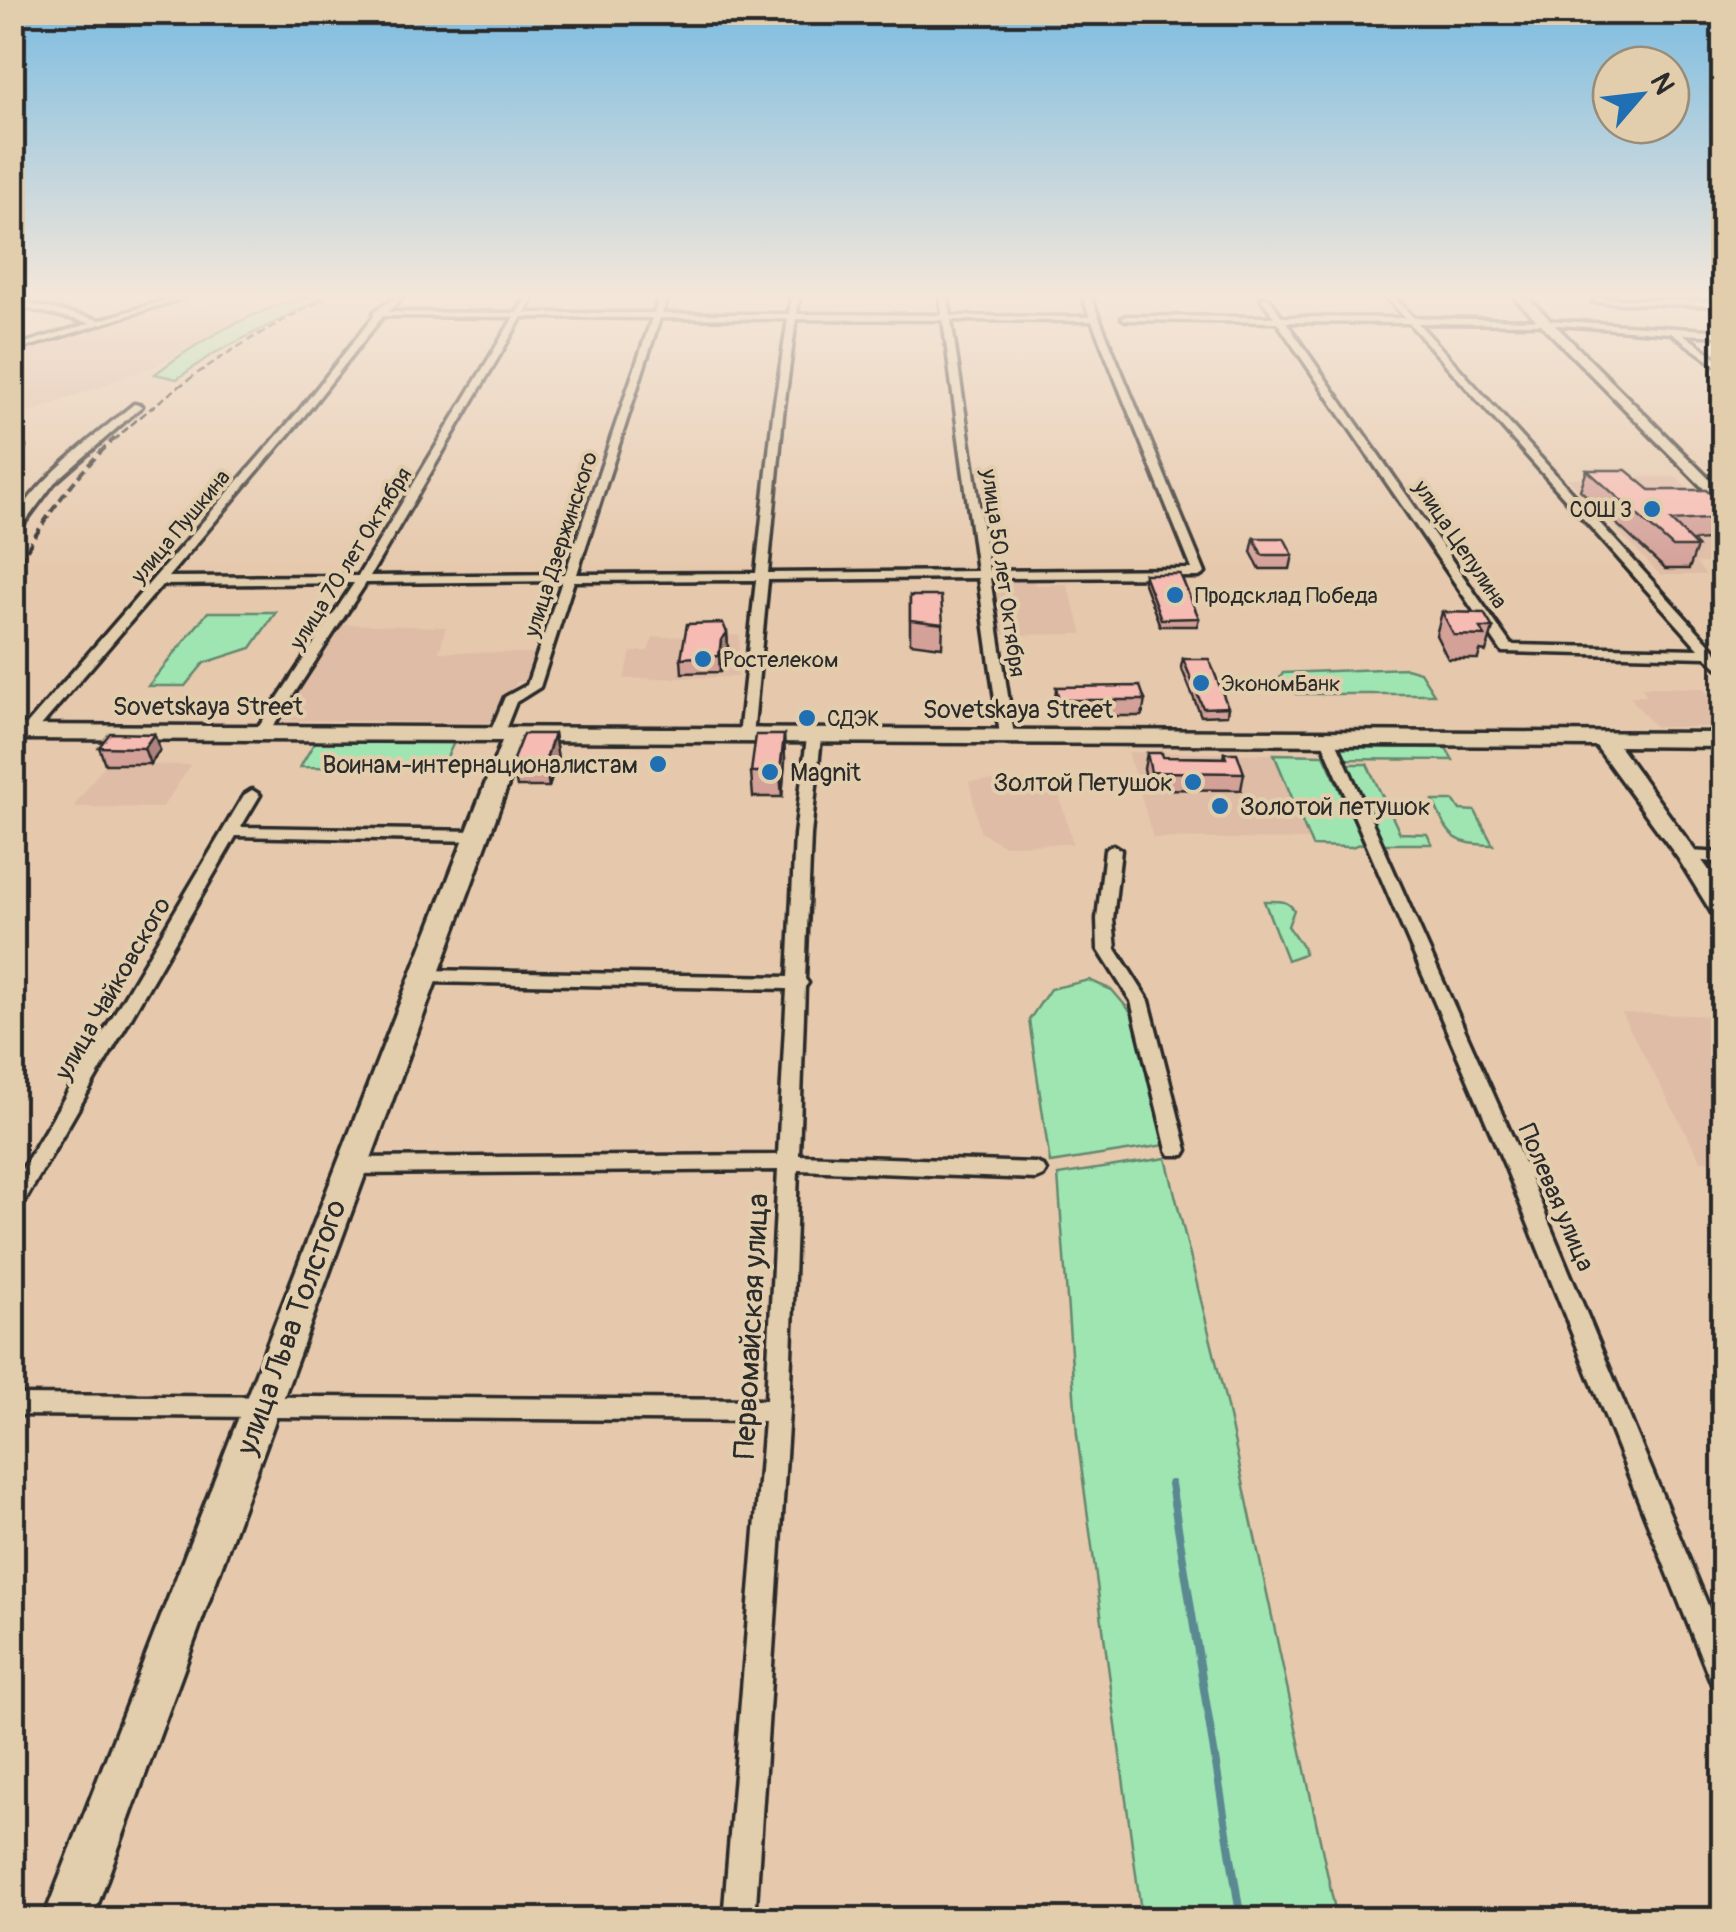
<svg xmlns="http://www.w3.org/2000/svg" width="1736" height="1932" viewBox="0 0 1736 1932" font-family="Pangolin,sans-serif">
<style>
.built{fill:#dfbca6}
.green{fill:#9fe5b2;stroke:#65886e;stroke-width:2.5}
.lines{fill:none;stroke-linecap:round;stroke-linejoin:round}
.stream{stroke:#5a8992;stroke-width:8}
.street-casing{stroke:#2b2b2b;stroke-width:7}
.secondary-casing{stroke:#2b2b2b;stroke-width:7}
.street{fill:#e2cdac;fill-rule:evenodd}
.secondary{fill:#e2cdac;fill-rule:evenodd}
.rail-far1{stroke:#2b2b2b;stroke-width:2.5;stroke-dasharray:8 4;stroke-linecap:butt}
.rail{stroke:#2b2b2b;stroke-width:4;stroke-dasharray:10 5;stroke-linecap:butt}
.wall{fill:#d4a199;stroke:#2b2b2b;stroke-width:2.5}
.shaded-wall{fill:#ac837d;stroke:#2b2b2b;stroke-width:2.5}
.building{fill:#f6bbb2;stroke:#2b2b2b;stroke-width:2.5}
.poi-dot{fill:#1f6fb2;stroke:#e2cdac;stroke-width:4}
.labels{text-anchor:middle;stroke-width:8;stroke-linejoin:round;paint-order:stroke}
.far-poi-label{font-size:22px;fill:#2b2b2b;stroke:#e2cdac;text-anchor:start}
.far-street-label{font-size:22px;fill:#2b2b2b;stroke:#e2cdac}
.street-label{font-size:25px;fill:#2b2b2b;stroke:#e2cdac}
.poi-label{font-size:25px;fill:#2b2b2b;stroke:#e2cdac;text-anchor:end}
.near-street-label{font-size:30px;fill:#2b2b2b;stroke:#e2cdac}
</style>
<rect width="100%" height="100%" fill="#e6c9ad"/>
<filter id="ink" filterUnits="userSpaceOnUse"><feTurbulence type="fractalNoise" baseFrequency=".01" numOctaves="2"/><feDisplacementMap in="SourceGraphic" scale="20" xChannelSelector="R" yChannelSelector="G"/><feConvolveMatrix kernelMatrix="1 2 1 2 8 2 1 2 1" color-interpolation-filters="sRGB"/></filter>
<g filter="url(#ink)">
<g class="built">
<polygon points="177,302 247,317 155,366 13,419 13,354"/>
<polygon points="1676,477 1723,527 1723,562 1696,563 1706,575 1660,575 1567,478"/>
<polygon points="1033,578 1035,585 1067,584 1083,634 1002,635 993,578"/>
<polygon points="340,624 446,627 439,652 538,653 528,682 516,682 501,723 281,720"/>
<polygon points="740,635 738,677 624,679 631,652 648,651 653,637"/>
<polygon points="1641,687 1703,688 1723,712 1723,727 1655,727 1629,696 1647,696"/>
<polygon points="1128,752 1274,754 1310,840 1153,838"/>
<polygon points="105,764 191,765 162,808 73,807"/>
<polygon points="1055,780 1073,844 1003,845 980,832 969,781"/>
<polygon points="1621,1013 1723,1016 1723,1162 1701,1161"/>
</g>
<g class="green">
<path d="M 301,298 L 322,298 L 211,355 L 177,379 L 155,374 C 199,340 246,314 301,298 Z"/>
<polygon points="208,612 276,612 251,648 204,663 185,686 148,686"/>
<polygon points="1406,668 1420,672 1434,694 1296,694 1279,679 1283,673"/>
<polygon points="316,740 455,740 442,768 300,767"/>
<polygon points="1335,747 1446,748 1453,760 1338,759"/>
<polygon points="1274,754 1324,755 1364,843 1351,847 1312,846"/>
<polygon points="1345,764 1367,764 1400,833 1427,834 1432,844 1379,844"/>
<path d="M 1433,801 L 1454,801 L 1460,810 L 1475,811 L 1493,845 C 1451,844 1450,837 1433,801 Z"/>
<path d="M 1264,901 C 1276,901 1287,899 1294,910 L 1288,926 L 1304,949 L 1304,954 L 1287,960 Z"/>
<polygon points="1089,980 1112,990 1136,1018 1165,1145 1050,1163 1029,1020 1050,989"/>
<polygon points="1166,1158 1225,1398 1337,1919 1142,1919 1077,1435 1058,1175"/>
</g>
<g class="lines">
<polyline class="stream" points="1171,1484 1241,1920"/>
<g class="street-casing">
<g id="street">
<polygon points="172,298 183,298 12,352 12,347 91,323 12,305 12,300 100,320"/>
<path d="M 394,298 L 402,298 L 388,312 L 517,313 L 526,298 L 534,298 L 525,313 L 654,313 L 659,298 L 667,298 L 662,314 L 789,314 L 791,298 L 799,298 L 797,314 L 942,315 L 940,298 L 948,298 L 951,316 L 1090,317 L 1083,298 L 1091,298 L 1205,573 L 1199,577 L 990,578 L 1014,735 L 1007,739 L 1000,735 L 978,578 L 768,580 L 753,736 L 746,740 L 739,736 L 756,580 L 574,581 L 540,687 L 516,702 L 503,735 L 496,739 L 489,735 L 505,697 L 527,685 L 562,581 L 366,583 L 268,734 L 261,738 L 254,734 L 354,583 L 162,585 L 33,735 L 12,740 L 12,732 L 23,729 L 298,412 L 374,316 L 374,312 ZM 383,316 L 514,317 L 358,576 L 168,577 L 304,416 ZM 522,317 L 652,318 L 565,574 L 370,576 ZM 660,318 L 788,319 L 773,415 L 756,573 L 577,574 ZM 796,319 L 943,320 L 977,571 L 768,573 L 783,415 ZM 951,320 L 1092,321 L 1192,569 L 989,571 Z"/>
<path d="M 1261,298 L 1269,298 L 1282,317 L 1405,318 L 1387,298 L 1395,298 L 1414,318 L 1545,320 L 1724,331 L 1724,336 L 1683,334 L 1724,363 L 1724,371 L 1671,333 L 1545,324 L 1418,323 L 1724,660 L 1724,673 L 1706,657 L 1502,652 L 1277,322 L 1126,320 L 1122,318 L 1126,316 L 1274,317 ZM 1286,322 L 1409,323 L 1699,649 L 1511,645 Z"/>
<polygon points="1596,298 1724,302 1724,306 1593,302"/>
<path d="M 134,404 L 142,406 L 54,483 L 16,534 L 12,535 C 12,497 104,429 134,404 Z"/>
<polygon points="15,445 24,447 12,456 12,447"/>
<polygon points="814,733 821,737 811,835 805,979 808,983 805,987 799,1155 1036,1163 1043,1166 1046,1171 1043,1176 1036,1179 798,1170 789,1411 755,1920 723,1920 764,1421 12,1415 12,1395 766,1400 778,1170 351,1174 344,1171 341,1166 344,1161 351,1158 778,1155 787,989 424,982 415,976 424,970 788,977 795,835 807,737"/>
<polygon points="1329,737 1336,741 1524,1163 1724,1644 1724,1693 1714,1689 1504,1163 1322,741"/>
<polygon points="252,790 260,795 241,827 478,831 486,836 478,841 236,836 19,1211 12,1213 12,1186 244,795"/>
<polygon points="1113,845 1121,850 1113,919 1116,949 1149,1001 1187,1150 1184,1155 1170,1155 1167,1150 1131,1001 1098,949 1097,919 1105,850"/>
<polygon points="1689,851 1724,853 1724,863 1683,859 1681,856"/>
</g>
</g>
<g class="secondary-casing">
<g id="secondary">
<polygon points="1515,298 1528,298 1724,494 1724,509"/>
<polygon points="12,725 1724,733 1724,747 1619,746 1724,891 1724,920 1715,918 1678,858 1596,746 524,741 92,1920 43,1920 502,741 12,739"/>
</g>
</g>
<use href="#street" class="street"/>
<use href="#secondary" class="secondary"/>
<path class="rail-far1" d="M 113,441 C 177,382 248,337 326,298"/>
<path class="rail" d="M 12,576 C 40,524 72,478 115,438"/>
</g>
<g class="wall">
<polygon points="1587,470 1650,490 1724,506 1724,539 1691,541 1697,547 1689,569 1665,569 1580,490"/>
<polygon points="1254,538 1293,555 1290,569 1260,569 1251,552"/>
<polygon points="1144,574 1199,618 1197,626 1160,626 1143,581"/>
<polygon points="910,596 943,624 942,647 910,643"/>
<polygon points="1442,612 1493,628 1486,652 1480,651 1478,659 1448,659 1436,635"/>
<polygon points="727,633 728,648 723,655 720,672 682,673 681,658"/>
<polygon points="1183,659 1228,707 1227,715 1201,716 1181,667"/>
<polygon points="1056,687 1145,700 1142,716 1058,716 1055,703"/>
<polygon points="154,734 160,750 150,764 105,764 99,747"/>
<polygon points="554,734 558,759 549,787 517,787 512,762"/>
<polygon points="784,735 785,760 782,797 753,797 751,772"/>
<polygon points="1147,753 1163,757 1223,758 1224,753 1244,773 1241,790 1149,789 1144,769"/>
<polygon points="1722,993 1724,993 1724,1047 1709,1020"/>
</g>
<g class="shaded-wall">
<polygon points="727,633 728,648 723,655 720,672 719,656 721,640"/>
<polygon points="154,734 160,750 150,764 144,748"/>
<polygon points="554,734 558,759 549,787 545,762"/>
<polygon points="784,735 785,760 782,797 780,772"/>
</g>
<g class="building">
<polygon points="1587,470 1626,470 1650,490 1706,490 1724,506 1724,518 1671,521 1697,547 1673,547"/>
<polygon points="1254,538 1284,538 1293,555 1262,555"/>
<polygon points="1144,574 1180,574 1199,618 1161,619"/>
<polygon points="910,596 941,596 943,624 910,620"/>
<polygon points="1442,612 1484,613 1493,628 1480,628 1485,636 1454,635"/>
<polygon points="723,623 727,633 721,640 719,656 681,658 687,624"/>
<polygon points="1183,659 1209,659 1228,707 1203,708"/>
<polygon points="1140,686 1145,700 1059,700 1056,687"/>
<polygon points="110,733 154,734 144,748 99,747"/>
<polygon points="523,734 554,734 545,762 512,762"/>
<polygon points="756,735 784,735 780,772 751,772"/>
<polygon points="1147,753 1162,753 1163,757 1226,758 1224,753 1237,753 1244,773 1151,772"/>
</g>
</g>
<linearGradient id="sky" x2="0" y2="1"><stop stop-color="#7cbce1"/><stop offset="0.52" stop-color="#f4e7da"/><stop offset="1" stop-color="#f4e7da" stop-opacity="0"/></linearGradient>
<rect width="1736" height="568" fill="url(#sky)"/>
<g class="poi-dot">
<circle cx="1652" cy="509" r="10"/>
<circle cx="1175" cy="595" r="10"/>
<circle cx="703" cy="659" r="10"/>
<circle cx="1201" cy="683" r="10"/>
<circle cx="807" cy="718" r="10"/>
<circle cx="658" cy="764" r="10"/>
<circle cx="770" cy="772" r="10"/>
<circle cx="1193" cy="782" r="10"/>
<circle cx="1220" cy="806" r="10"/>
</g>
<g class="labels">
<g class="far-poi-label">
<text x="1632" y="517" text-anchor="end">СОШ 3</text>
<text x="1195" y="603">Продсклад Победа</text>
<text x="723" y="667">Ростелеком</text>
<text x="1221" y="691">ЭкономБанк</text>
<text x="827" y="726">СДЭК</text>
</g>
<g class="far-street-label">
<text transform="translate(180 526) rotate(-50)" y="8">улица Пушкина</text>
<text transform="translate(560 544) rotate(-72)" y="8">улица Дзержинского</text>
<text transform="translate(1461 544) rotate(56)" y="8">улица Цепулина</text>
<text transform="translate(350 558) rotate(-58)" y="8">улица 70 лет Октября</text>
<text transform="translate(1004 573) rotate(82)" y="8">улица 50 лет Октября</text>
</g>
<g class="street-label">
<text x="208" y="715">Sovetskaya Street</text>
<text x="1018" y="718">Sovetskaya Street</text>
<text transform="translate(112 988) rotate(-60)" y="9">улица Чайковского</text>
<text transform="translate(1557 1197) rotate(67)" y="9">Полевая улица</text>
</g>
<g class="poi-label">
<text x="638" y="773">Воинам-интернационалистам</text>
<text x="790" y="781" text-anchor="start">Magnit</text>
<text x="1173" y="791">Золтой Петушок</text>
<text x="1240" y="815" text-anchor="start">Золотой петушок</text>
</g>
<g class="near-street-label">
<text transform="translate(751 1326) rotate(-87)" y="10">Первомайская улица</text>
<text transform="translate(291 1327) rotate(-70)" y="10">улица Льва Толстого</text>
</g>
</g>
<rect width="1736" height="1932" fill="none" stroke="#e2cdac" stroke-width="50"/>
<rect x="25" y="25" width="1686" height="1882" fill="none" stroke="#2b2b2b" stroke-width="4" filter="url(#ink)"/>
<g transform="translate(1641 95) rotate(62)"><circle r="48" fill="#e2cdac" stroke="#998c78" stroke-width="2.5"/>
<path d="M0-8L18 38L0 25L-18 38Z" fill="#1f6fb2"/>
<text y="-15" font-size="28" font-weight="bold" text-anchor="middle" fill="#2b2b2b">N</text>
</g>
</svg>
